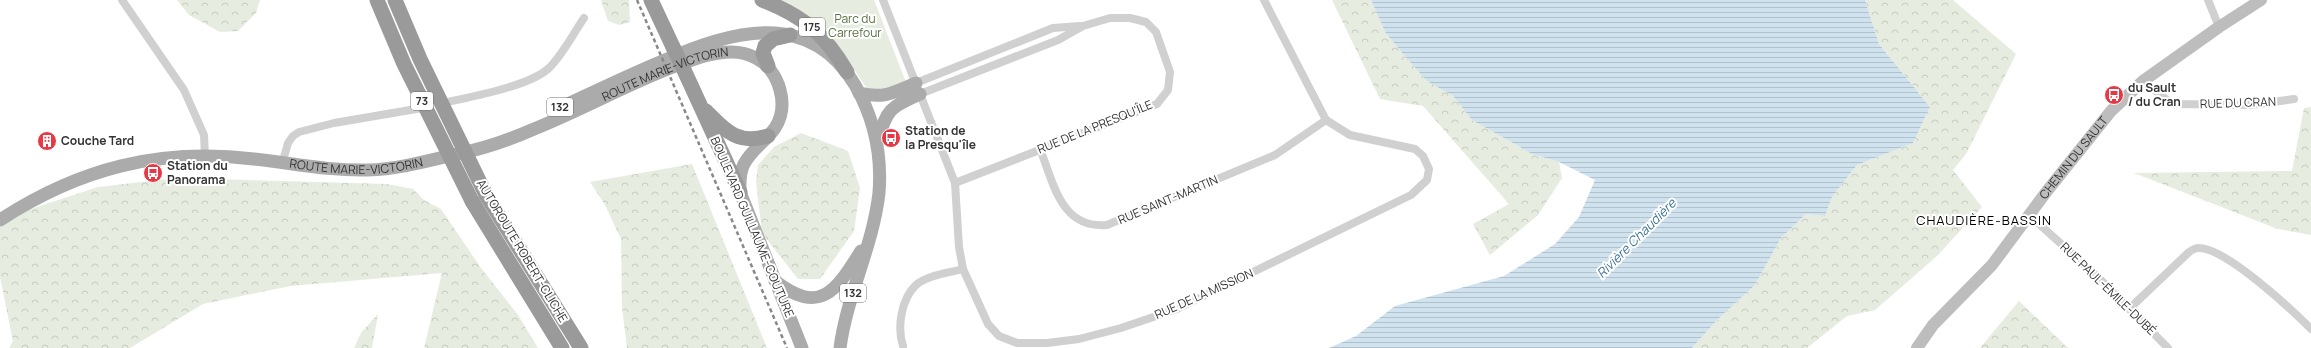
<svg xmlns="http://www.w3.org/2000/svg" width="2311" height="348" viewBox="0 0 2311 348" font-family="Manrope,sans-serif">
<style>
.green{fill:#e6ecdf}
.forest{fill:url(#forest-crowns)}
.water{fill:url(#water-rules)}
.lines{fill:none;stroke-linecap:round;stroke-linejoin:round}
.street{stroke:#d0d0d0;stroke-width:8}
.secondary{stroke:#bdbdbd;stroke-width:12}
.primary{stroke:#ababab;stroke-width:13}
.highway{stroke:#9a9a9a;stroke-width:15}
.rail{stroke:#888;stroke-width:2.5;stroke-dasharray:4 3;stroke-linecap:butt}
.highway-bridge{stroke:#9a9a9a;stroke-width:15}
.labels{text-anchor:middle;stroke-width:4;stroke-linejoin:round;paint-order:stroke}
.shield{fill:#fff;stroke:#707070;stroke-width:1}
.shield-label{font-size:11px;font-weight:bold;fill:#333}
.park-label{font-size:12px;fill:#56703f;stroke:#fff}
.street-label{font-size:12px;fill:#333;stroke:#fff}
.poi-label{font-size:12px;font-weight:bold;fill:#333;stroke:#fff;text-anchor:start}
.neighbourhood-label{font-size:13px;letter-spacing:1px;fill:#000;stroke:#fff}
.water-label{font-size:13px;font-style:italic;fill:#3f7597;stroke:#fff}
</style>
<defs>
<pattern id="forest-crowns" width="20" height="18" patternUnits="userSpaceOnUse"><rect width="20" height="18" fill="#e6ecdf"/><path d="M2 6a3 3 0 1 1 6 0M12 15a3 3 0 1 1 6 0" fill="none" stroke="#c6cbc0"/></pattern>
<pattern id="water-rules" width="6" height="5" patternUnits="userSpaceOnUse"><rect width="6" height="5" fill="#cfe2ee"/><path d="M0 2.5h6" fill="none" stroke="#b2c2cd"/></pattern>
</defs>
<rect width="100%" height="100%" fill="#fff"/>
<path class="green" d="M 770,0 L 874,0 L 905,80 C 895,93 882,92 867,89 L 841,49 Z"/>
<g class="forest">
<polygon points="177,0 260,0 256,13 238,31 220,32 189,15"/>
<polygon points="601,0 629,0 630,22 619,25 608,21"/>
<polygon points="1332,0 1371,0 1385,32 1403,54 1427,80 1453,96 1472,120 1532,154 1559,162 1562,178 1538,215 1490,255 1473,224 1509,204 1423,106 1380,99"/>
<polygon points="1865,0 1953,0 2016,54 1966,154 1953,170 1982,207 1937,256 1875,310 1847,316 1807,348 1692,348 1717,320 1755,285 1781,238 1806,214 1825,216 1832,197 1857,165 1913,143 1930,107 1879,44"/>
<polygon points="2311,107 2311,235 2278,229 2134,173 2292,171 2304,108"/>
<polygon points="801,133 848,151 860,188 854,231 820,279 798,279 762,233 756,181 758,165 774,147"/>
<polygon points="692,164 767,348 627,348 622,307 621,239 605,205 590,182"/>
<polygon points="176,178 387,184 413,189 424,200 441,209 481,268 518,315 538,348 424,348 442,273 290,286 203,304 130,348 9,348 13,341 0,277 0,227 31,209 98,187"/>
<polygon points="2019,301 2068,348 1980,348"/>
<polygon points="378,314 372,348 354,348 361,333"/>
</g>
<polygon class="water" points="1371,0 1865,0 1879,44 1930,107 1913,143 1857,165 1832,197 1825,216 1806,214 1781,238 1755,285 1717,320 1692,348 1329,348 1356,336 1395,306 1504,276 1555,244 1579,217 1595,180 1559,162 1532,154 1472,120 1453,96 1427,81 1403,54 1385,32"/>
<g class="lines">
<g class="street">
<polyline points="122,0 184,90 204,135 205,157"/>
<polyline points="883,0 955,183 959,247 963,269 988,324 999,336 1017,343 1047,343 1079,339 1121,328 1177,309 1411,195 1427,180 1429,169 1423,156 1415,149 1350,135 1326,120 1264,0"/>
<polyline points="2208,0 2219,27"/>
<polyline points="2143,81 2172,104 2251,105 2294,99"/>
<polyline points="916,83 1053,28 1080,26"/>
<polyline points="920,94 1058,40 1083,26 1110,18 1130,18 1146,22 1156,32 1170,72 1168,90 1157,104 955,183"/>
<path d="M 439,104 C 468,97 529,87 549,68 C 563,54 573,34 584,18"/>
<path d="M 1040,149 C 1054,184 1061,229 1107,225 L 1275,155 L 1326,120"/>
<polyline points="282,164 288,143 293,136 299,132 334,123 428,107"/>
<polyline points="2029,215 2099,278 2168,348"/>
<path d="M 2129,309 L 2189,252 C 2192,250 2195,248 2198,248 C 2225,247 2291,309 2311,329"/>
<path d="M 903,346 C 897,328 901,299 916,285 C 927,275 949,273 963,269"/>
</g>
<path class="secondary" id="s1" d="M 1917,348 L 1933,325 L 1992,265 L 2047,191 L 2111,111 L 2143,81 L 2219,27 L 2261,0"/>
<g class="primary">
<path d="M 859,93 C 884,99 893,93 916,83"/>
<path d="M 566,105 C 598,90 631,74 665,60 C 732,31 809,8 855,85 C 874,118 882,155 879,193 C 873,246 847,295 840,348"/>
<path d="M 878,141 C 886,110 890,107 920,94"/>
<path id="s2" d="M 0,220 C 80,168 159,148 254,159 C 292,163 329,171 368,170 C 398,169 427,161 457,154 C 483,149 509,140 534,129 C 581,110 626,85 673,67 C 688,61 703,55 719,53 C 731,51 745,52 756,58 C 779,70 790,105 775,128 C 766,141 752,149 744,164 C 739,173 740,182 740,192 L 802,348"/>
<path d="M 775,281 C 820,316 836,291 861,251"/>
</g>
<g class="highway">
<polyline points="651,0 673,47"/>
<path d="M 762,0 C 803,16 825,34 847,72"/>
<polyline points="768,66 763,53 765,46 773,39 790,35"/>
<polyline points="684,70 740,192"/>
<path d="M 706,111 C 726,131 737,145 768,136"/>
<polyline points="486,195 581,348"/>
<polyline points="472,201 562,348"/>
</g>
<polyline class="rail" points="637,0 787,348"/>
<g class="highway-bridge">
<polyline points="377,0 404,64 472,201"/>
<polyline points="395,0 420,59 486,195"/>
<polyline points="673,47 684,70"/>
</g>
</g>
<defs>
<g id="bus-disc" transform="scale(1)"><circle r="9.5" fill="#e63946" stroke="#fff"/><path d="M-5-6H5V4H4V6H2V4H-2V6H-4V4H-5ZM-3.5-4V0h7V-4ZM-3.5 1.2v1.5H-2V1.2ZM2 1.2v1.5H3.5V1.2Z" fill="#fff"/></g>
<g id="building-disc" transform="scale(1)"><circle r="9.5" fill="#e63946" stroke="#fff"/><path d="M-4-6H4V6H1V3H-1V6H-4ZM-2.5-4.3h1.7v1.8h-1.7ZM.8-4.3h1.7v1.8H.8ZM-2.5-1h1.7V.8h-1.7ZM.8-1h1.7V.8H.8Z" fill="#fff"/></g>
</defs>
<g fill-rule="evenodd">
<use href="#bus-disc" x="2114" y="95"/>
<use href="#bus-disc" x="891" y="138"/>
<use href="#building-disc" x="47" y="141"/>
<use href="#bus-disc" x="153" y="173"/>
</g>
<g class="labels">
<g class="shield">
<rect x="799" y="18" width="26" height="18" rx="3"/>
<rect x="411" y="92" width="22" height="18" rx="3"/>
<rect x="547" y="98" width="26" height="18" rx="3"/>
<rect x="840" y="284" width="26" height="18" rx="3"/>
</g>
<g class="shield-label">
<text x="812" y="31">175</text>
<text x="422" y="105">73</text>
<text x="560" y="111">132</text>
<text x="853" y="297">132</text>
</g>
<g class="park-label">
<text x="855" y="23">Parc du<tspan x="855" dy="14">Carrefour</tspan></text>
</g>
<g class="street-label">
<text dy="4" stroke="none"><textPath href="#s2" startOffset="696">ROUTE MARIE-VICTORIN</textPath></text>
<text transform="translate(2238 103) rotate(-2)" y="4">RUE DU CRAN</text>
<text transform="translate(1095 127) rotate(-22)" y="4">RUE DE LA PRESQU'ÎLE</text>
<text dy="4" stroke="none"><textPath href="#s1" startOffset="247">CHEMIN DU SAULT</textPath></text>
<text dy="4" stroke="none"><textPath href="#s2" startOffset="370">ROUTE MARIE-VICTORIN</textPath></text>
<text transform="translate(1168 200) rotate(-23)" y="4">RUE SAINT-MARTIN</text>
<text transform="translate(752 227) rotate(67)" y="4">BOULEVARD GUILLAUME-COUTURE</text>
<text transform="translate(522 251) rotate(59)" y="4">AUTOROUTE ROBERT-CLICHE</text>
<text transform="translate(2108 289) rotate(44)" y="4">RUE PAUL-ÉMILE-DUBÉ</text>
<text transform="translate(1204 294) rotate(-24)" y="4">RUE DE LA MISSION</text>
</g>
<g class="poi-label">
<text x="2128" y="92">du Sault<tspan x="2128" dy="14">/ du Cran</tspan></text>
<text x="905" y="135">Station de<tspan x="905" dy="14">la Presqu'île</tspan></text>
<text x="61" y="145">Couche Tard</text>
<text x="167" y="170">Station du<tspan x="167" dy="14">Panorama</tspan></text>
</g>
<g class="neighbourhood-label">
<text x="1984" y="225">CHAUDIÈRE-BASSIN</text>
</g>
<g class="water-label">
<text transform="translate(1636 238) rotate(-45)" y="5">Rivière Chaudière</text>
</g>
</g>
</svg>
